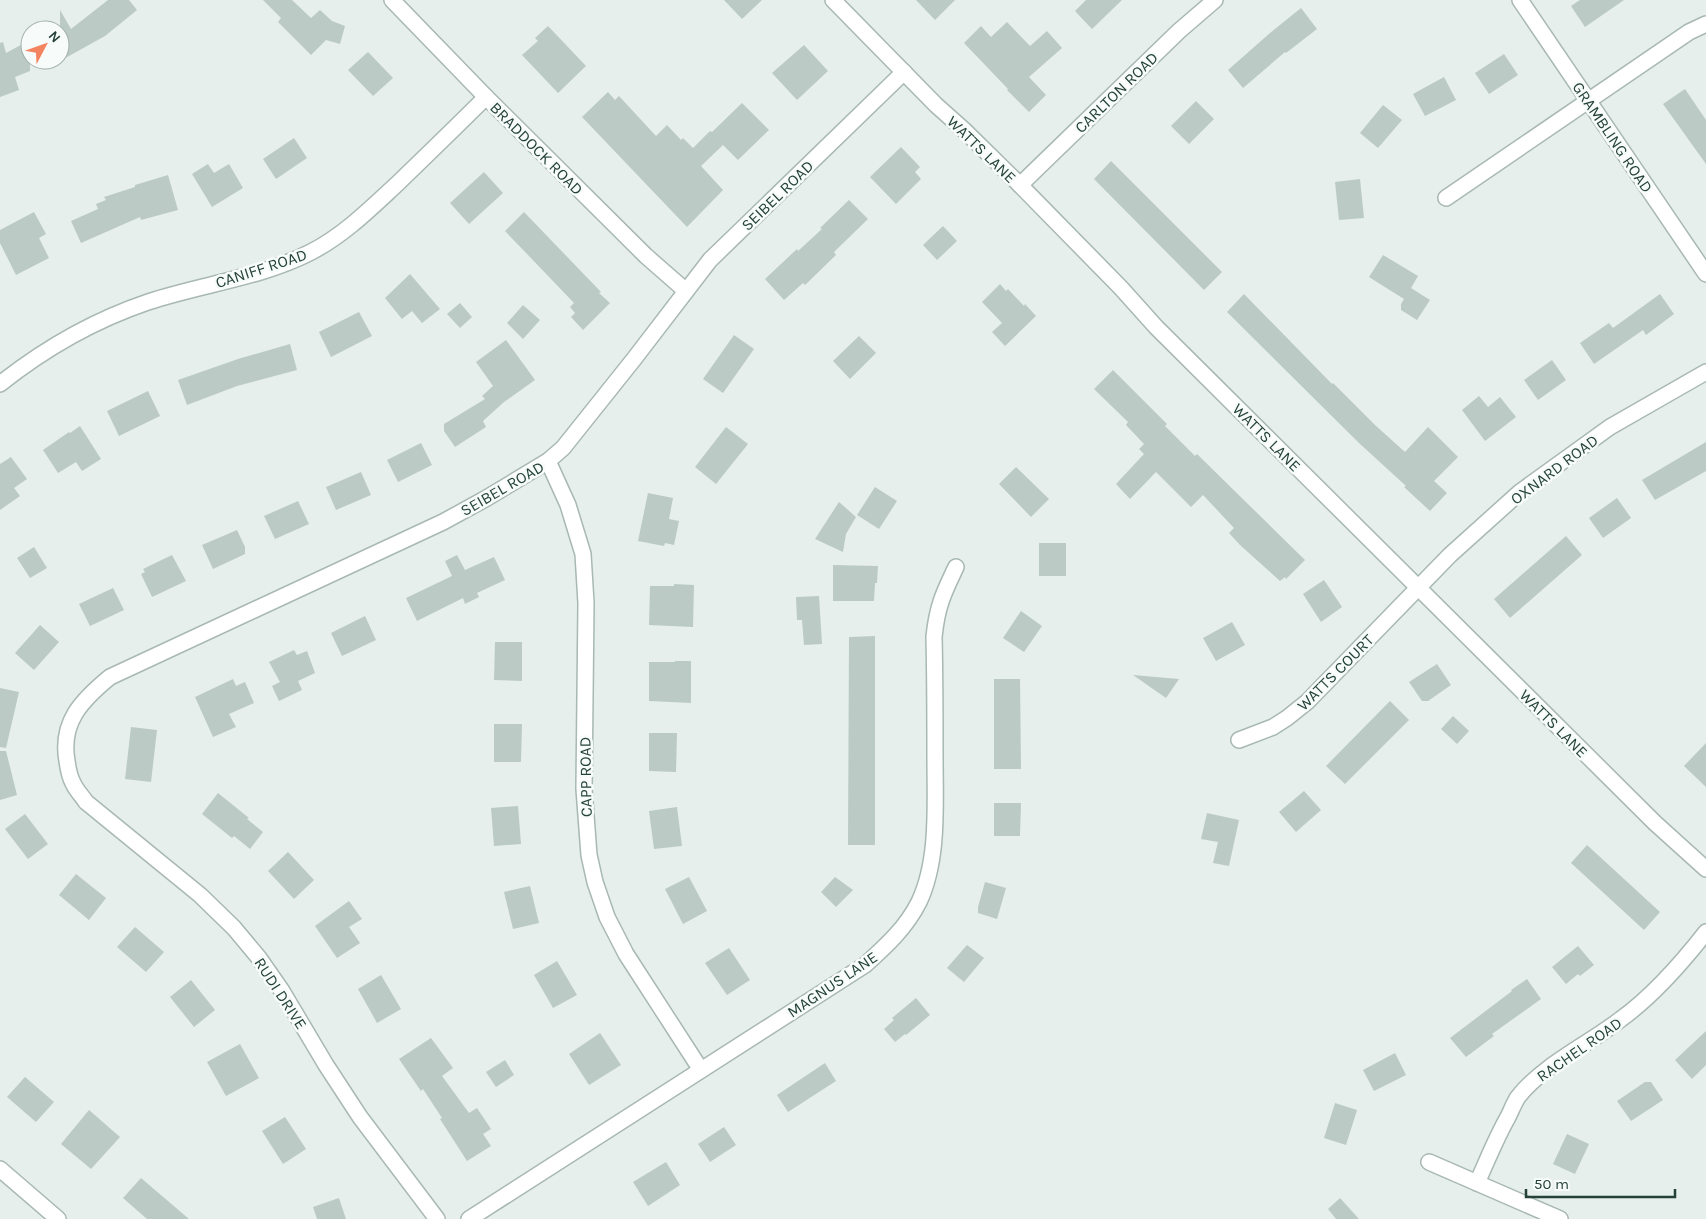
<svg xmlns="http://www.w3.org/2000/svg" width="1706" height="1219" viewBox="0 0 1706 1219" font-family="Karla,sans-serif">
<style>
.building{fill:#bbcac4}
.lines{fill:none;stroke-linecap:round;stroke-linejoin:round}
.street-casing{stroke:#a8b8b2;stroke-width:18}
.street{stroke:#fff;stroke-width:15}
.labels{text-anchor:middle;stroke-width:5;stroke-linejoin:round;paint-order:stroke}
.street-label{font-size:16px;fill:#24423a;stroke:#f7fbf9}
</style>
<rect width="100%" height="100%" fill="#e6efeb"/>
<g class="building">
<polygon points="108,0 129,0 137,10 105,36 60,61 60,10 71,29"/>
<polygon points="263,0 292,0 311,18 320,10 332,21 345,26 340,44 326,40 311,55 278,22 281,18"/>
<polygon points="724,0 762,0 742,19"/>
<polygon points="916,0 955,0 935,20"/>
<polygon points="1086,0 1122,0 1092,29 1075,11"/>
<polygon points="1580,0 1624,0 1585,27 1571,6"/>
<polygon points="1301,8 1317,29 1286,53 1285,52 1243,88 1228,70 1270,33"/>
<polygon points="1007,22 1030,46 1047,31 1062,48 1029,77 1046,95 1029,112 1007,90 1008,89 964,43 981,26 991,37"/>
<polygon points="548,26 586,66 558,93 522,55 538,41 535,38"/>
<polygon points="30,40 30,71 15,77 19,90 0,97 0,43 3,42 6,53"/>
<polygon points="804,45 828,71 797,100 772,73"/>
<polygon points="368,52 393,78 373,96 348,70"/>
<polygon points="1504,54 1518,75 1489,94 1475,73"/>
<polygon points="1444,77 1456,100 1425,116 1413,94"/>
<polygon points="1685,89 1706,120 1706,164 1663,104"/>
<polygon points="608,92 615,100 619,96 656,136 667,125 681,140 683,138 693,148 710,131 712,132 742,103 769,130 738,160 723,145 701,166 723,190 687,227 582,117"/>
<polygon points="1196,101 1214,119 1189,144 1171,126"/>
<polygon points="1383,105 1402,120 1378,148 1360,133"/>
<polygon points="294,138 307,158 276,179 263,159"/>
<polygon points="901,147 920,167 915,172 921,179 896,204 870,177"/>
<polygon points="1111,161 1222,272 1204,290 1094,179"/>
<polygon points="208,164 214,173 229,164 243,188 212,207 192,174"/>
<polygon points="484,172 503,193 469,224 450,203"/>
<polygon points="168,175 178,210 141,220 140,217 81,243 71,221 98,209 96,204 106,200 104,197 135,187 135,185"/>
<polygon points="1360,179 1364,218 1339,220 1335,182"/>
<polygon points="849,200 868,219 834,252 836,255 805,285 803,283 784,300 765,279 797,249 798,251 822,229 820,228"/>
<polygon points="34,212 46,234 39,238 49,258 16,275 0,243 0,230"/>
<polygon points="524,212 601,292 599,293 610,303 583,330 571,317 575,313 570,307 574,303 505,231"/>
<polygon points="943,226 957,241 937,260 923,245"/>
<polygon points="1383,255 1418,276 1411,288 1430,300 1417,320 1401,310 1401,304 1404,299 1369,277"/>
<polygon points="410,274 440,309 422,323 412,311 402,319 385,298"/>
<polygon points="1000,284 1006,291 1008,289 1024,306 1025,304 1036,316 1005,346 992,332 1002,323 982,302"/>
<polygon points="1244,294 1332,384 1333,383 1375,425 1405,452 1428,427 1458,457 1434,481 1447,493 1430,511 1404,487 1406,486 1359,443 1227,312"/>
<polygon points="1660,294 1674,314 1646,335 1643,330 1594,364 1580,343 1609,323 1613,328"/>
<polygon points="460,303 472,317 460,328 447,314"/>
<polygon points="523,305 540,320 523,339 507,323"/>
<polygon points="359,312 372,336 331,357 319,332"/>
<polygon points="734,335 754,349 723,393 703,379"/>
<polygon points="859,336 876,353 850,379 833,361"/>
<polygon points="506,340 535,380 504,402 483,421 486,427 455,447 444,431 444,424 485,399 482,396 493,386 476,362"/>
<polygon points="290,344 297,370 237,386 187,405 178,380 238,359"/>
<polygon points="1552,360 1566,380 1538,400 1524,380"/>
<polygon points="1113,370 1167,424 1165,426 1195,456 1197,454 1305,560 1286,579 1285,577 1280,581 1240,545 1229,533 1234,528 1203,495 1191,507 1156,472 1130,499 1116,484 1144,454 1139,449 1144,444 1126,425 1128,422 1094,389"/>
<polygon points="148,391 160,416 119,436 107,411"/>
<polygon points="1479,396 1488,407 1500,397 1516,417 1485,441 1462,410"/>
<polygon points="80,426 101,459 82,471 76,462 58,473 43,450 69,432 70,433"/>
<polygon points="726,427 748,444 716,484 695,467"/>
<polygon points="1706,442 1706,471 1655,500 1642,480"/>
<polygon points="421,443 432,465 398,482 387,460"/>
<polygon points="11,457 27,479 14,488 20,496 0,510 0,464"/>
<polygon points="1016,467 1049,499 1031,517 999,484"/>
<polygon points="361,472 371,495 336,510 326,487"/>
<polygon points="875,487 897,501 879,529 857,515"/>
<polygon points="648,493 673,498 669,519 679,521 674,545 665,543 664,546 638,541"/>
<polygon points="1617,498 1631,518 1603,538 1589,518"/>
<polygon points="298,501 309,524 275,539 264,516"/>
<polygon points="839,502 856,517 846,534 843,552 815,539"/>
<polygon points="237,530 245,547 245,554 213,569 202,545"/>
<polygon points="1566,536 1582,555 1510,618 1494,599"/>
<rect x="1039" y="543" width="27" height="33"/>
<polygon points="34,547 47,568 30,578 17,558"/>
<polygon points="172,555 186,581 152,597 141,574 145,572 143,569"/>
<polygon points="457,555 465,570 494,557 505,580 477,593 479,597 465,604 463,598 417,621 406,598 452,576 445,561"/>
<polygon points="833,565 878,566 877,583 875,583 874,601 833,601"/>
<polygon points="1324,580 1342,607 1321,622 1303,594"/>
<polygon points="674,584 694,585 693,627 649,625 650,586 674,586"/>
<polygon points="113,588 124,610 90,626 79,604"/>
<polygon points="819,596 822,644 804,645 802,620 797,620 796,597"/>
<polygon points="1021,611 1042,626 1024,652 1003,638"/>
<polygon points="365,616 376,640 342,656 331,633"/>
<polygon points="1232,622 1245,645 1216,661 1203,638"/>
<polygon points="40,625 59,642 34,670 15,653"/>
<polygon points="875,636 875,845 848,845 849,637"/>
<polygon points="495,642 522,642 522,681 494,680"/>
<polygon points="294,650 297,655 307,651 315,673 298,681 302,690 279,701 272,686 280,682 269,662"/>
<polygon points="675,661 691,661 691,703 649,701 649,662 675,662"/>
<polygon points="1437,664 1451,685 1428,701 1422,701 1409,682"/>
<polygon points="1133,675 1179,679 1166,698"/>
<polygon points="233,679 236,686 245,682 254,703 229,714 236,727 213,737 195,697"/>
<polygon points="994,679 1020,679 1021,769 994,769"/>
<polygon points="0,688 19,692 6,748 0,747"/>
<polygon points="1390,701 1409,720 1345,784 1326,766"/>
<polygon points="1453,716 1469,731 1457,744 1441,729"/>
<polygon points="494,724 522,724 521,762 494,762"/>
<polygon points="131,727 157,730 151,782 125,779"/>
<polygon points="649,733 677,733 676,772 649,771"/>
<polygon points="1706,743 1706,787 1684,766"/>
<polygon points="0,751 6,751 17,795 0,800"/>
<polygon points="1304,791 1321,810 1296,832 1279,812"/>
<polygon points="218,793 249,818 247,819 263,832 250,849 234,836 232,838 202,814"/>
<polygon points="994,803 1021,803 1020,836 994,836"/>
<polygon points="518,806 521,844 494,846 491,808"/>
<polygon points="677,807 682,846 654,849 649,811"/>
<polygon points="1207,813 1239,820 1229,866 1213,863 1218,842 1201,839"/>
<polygon points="25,814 48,844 28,859 5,829"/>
<polygon points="1587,845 1660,912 1644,930 1571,863"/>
<polygon points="288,852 314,880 294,899 268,871"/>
<polygon points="76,874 106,898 89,920 59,895"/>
<polygon points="689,877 707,911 683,924 665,889"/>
<polygon points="835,877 853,890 836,907 821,892"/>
<polygon points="985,882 1006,888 997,919 978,913 978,907"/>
<polygon points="530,886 539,923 513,929 504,892"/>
<polygon points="349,901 362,919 349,927 360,943 337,958 315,926"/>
<polygon points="135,927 164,952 146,972 117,947"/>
<polygon points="967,945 984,958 964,982 947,968"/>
<polygon points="1578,946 1594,965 1580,976 1578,974 1566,984 1552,967"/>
<polygon points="729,948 750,980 727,995 705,963"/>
<polygon points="557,961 577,995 553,1008 534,975"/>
<polygon points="381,975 401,1009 377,1023 358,989"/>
<polygon points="1527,979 1541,999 1492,1034 1494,1036 1466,1057 1450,1038 1512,991 1511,990"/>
<polygon points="191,980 215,1010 194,1027 170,997"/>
<polygon points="916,998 930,1015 906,1035 905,1034 895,1042 884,1029 894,1020 892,1018"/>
<polygon points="1706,1031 1706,1065 1692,1079 1675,1060"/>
<polygon points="600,1033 621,1065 589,1085 569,1054"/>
<polygon points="431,1038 453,1068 442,1076 469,1113 477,1108 491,1129 483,1134 491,1146 467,1161 440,1119 442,1118 423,1089 421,1091 399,1059"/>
<polygon points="240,1044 259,1078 226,1096 207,1062"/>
<polygon points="1395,1053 1406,1075 1374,1091 1363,1070"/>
<polygon points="505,1060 514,1075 496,1087 486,1072"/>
<polygon points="825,1063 836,1081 788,1112 777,1095"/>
<polygon points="25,1077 54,1102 36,1122 7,1097"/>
<polygon points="1645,1082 1651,1082 1663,1100 1631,1121 1617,1101"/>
<polygon points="1335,1103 1357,1110 1346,1145 1324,1138"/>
<polygon points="89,1110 120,1137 91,1169 61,1144"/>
<polygon points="285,1117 306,1149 283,1164 262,1131"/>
<polygon points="724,1127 736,1145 710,1162 698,1144"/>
<polygon points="1567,1134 1589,1144 1575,1174 1553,1164"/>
<polygon points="666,1162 680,1185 648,1206 633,1182"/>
<polygon points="141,1178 189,1219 147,1219 123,1198"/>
<polygon points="339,1198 346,1219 317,1219 313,1207"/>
<polygon points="1340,1198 1359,1219 1336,1219 1328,1209"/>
</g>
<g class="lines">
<g class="street-casing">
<g id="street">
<polyline points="392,0 486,97 646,256 686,291"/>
<polyline points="833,0 936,105 964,130 1020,185 1121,288 1156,327 1655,823 1706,869"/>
<polyline points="1520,0 1706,274"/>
<polyline points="1020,185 1179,31 1215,0"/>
<polyline points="1446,198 1689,32 1706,24"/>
<path d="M 0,384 C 44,349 95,320 148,302 C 202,284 261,278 311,252 C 344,235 370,209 397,184 C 427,155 457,126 486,97"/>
<polyline points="548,461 568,505 583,554 586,603 584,789 589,855 595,882 607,917 626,954 701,1070"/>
<polyline points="1239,740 1273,727 1287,718 1307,702 1450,555 1520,492 1610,427 1706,372"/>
<polyline points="1429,1162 1560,1219"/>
<polyline points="0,1169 58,1219"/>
<path d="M 1477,1183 C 1487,1161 1496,1138 1508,1117 C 1511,1111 1514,1103 1518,1097 C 1543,1065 1589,1044 1621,1019 C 1654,995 1681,964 1706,932"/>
<path d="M 437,1219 L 360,1117 L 326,1065 L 282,991 L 259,958 L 234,928 L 200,895 L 86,802 C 82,796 76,790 73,783 C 69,776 68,768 67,761 C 60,722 82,700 110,677 L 443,522 L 485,499 L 548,461 L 563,448 L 634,359 L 710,260 L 904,72"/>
<path d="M 469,1219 L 865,965 C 886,946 906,928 919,902 C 939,860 935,804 935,759 C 935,718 935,678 934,637 C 937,607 943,594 956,567"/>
</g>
</g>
<use href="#street" class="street"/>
</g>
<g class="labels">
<g class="street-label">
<text transform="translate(1116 92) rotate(-44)" y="6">CARLTON ROAD</text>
<text transform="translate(1613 137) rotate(56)" y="6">GRAMBLING ROAD</text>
<text transform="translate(537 148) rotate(45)" y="6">BRADDOCK ROAD</text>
<text transform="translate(982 149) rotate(44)" y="6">WATTS LANE</text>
<text transform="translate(777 195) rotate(-44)" y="6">SEIBEL ROAD</text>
<text transform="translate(261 268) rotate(-18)" y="6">CANIFF ROAD</text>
<text transform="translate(1267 437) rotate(45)" y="6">WATTS LANE</text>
<text transform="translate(1554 469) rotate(-37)" y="6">OXNARD ROAD</text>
<text transform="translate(502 488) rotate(-30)" y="6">SEIBEL ROAD</text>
<text transform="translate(1335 672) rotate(-45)" y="6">WATTS COURT</text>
<text transform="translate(1554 723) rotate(45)" y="6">WATTS LANE</text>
<text transform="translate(585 777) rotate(-91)" y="6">CAPP ROAD</text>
<text transform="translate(832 984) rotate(-34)" y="6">MAGNUS LANE</text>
<text transform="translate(281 993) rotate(57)" y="6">RUDI DRIVE</text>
<text transform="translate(1579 1049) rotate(-35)" y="6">RACHEL ROAD</text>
</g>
</g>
<g transform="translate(45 45) rotate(49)"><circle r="24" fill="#f7fbf9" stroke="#a3b1ad"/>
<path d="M0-4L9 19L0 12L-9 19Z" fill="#f4845f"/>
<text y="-8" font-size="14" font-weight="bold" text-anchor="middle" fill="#24423a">N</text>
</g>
<path d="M1526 1189v8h149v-8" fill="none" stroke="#24423a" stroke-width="2.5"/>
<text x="1534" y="1189" font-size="15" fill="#24423a" stroke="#f7fbf9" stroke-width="4" paint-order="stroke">50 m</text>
</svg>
